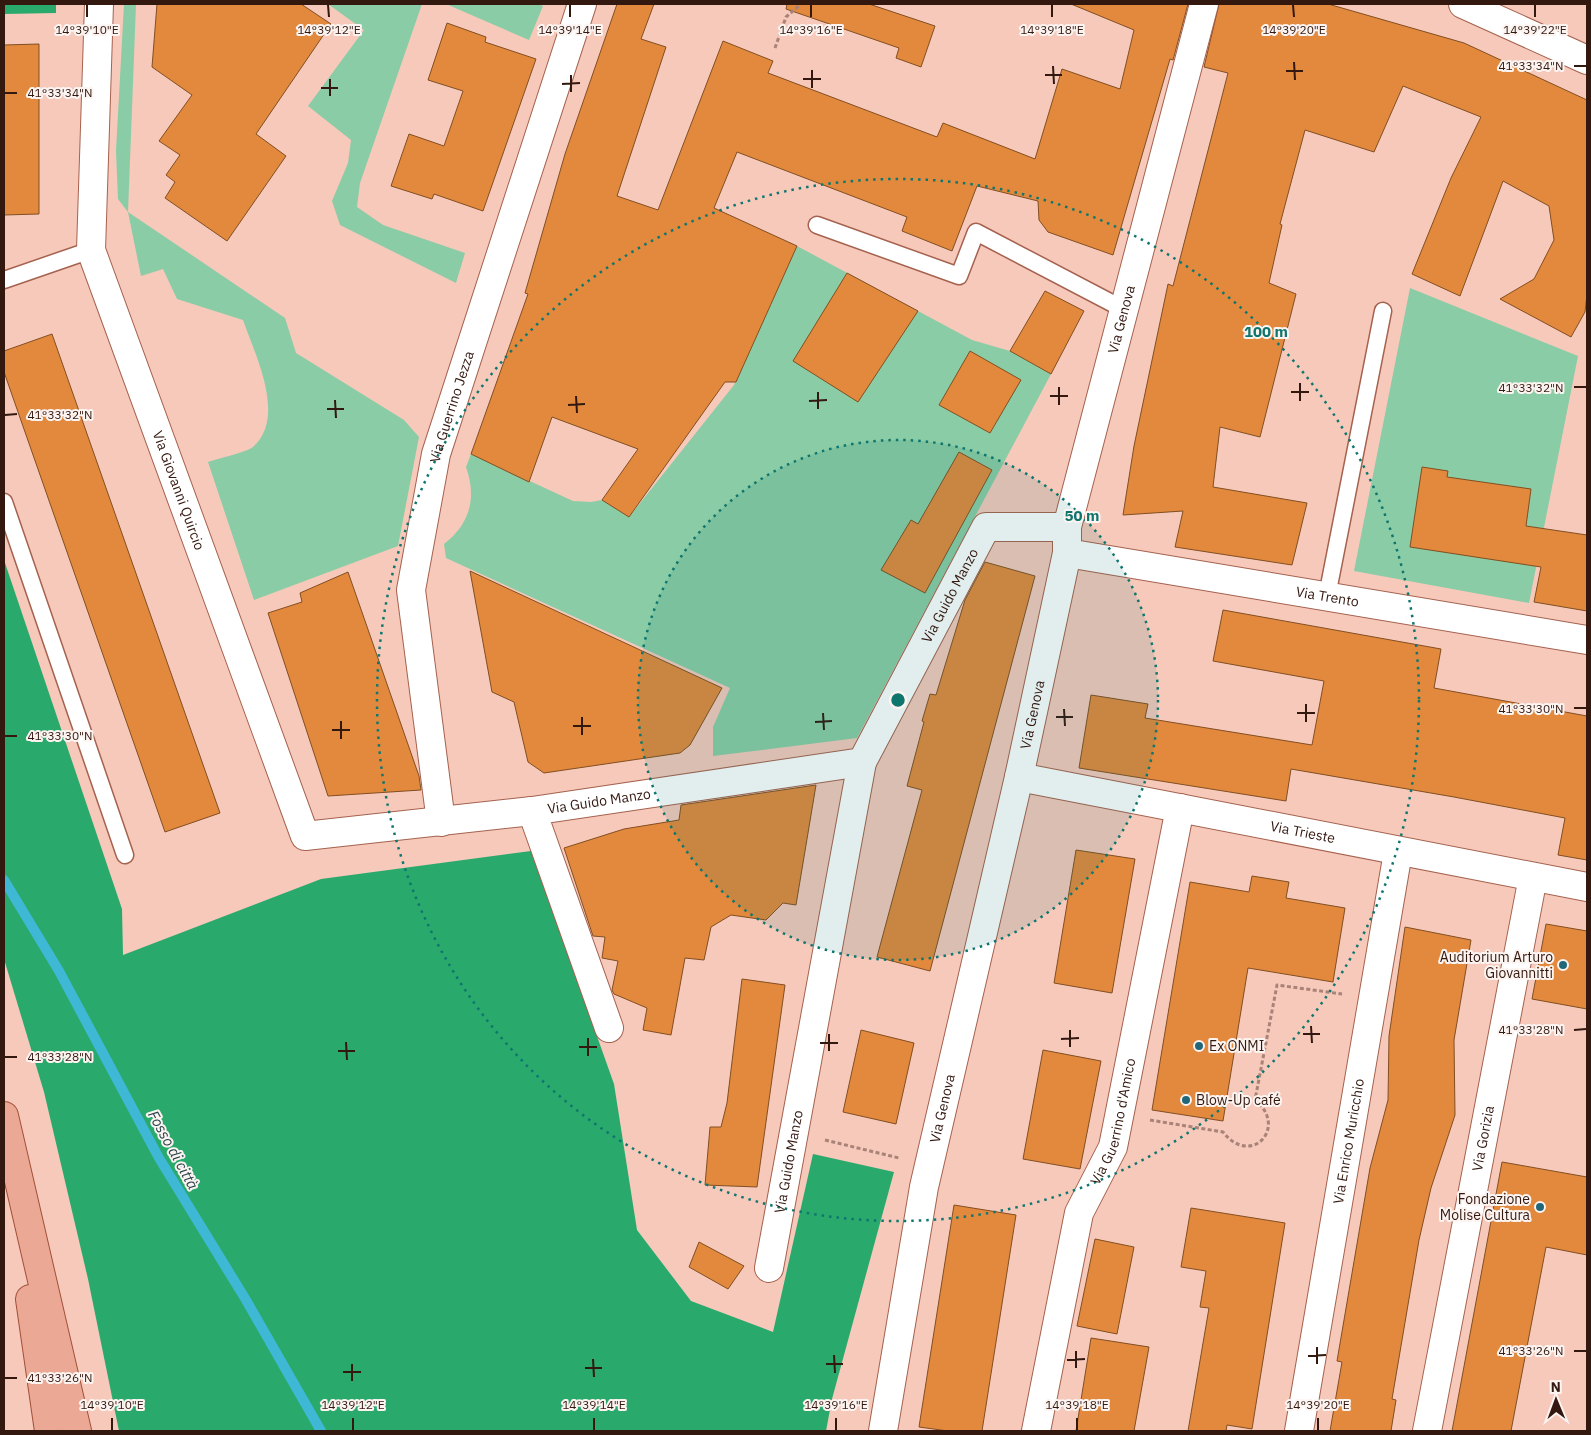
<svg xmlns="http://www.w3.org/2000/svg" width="1591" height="1435" viewBox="0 0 1591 1435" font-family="'IBM Plex Sans',sans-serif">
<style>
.green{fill:#8acca5}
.forest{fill:#2aa96d}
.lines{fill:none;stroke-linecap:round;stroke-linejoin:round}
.stream{stroke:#3fb8d5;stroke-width:10}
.building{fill:#e2893d;stroke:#834e21}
.service-casing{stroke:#a5624e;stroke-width:19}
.minor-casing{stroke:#a5624e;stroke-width:30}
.tertiary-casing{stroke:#a5624e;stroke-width:30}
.primary-casing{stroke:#a25038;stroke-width:30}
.path{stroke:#a98378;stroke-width:3;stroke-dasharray:4 2.5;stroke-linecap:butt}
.service{stroke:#fff;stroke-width:16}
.minor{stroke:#fff;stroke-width:28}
.tertiary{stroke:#fff;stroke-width:28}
.primary{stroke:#eba894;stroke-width:28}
.ticks{fill:none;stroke:#331810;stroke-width:2}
.ring{fill:none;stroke:#0f766e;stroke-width:2.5;stroke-dasharray:2.5 5}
.poi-dot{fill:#226778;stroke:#fcf4f1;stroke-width:2}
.labels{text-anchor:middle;stroke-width:4;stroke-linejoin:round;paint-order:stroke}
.street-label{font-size:14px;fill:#331810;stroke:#fcf4f1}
.poi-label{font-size:14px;fill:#331810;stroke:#fcf4f1;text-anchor:end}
.water-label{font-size:15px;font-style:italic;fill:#284249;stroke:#fcf4f1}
.ticks-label{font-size:12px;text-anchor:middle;fill:#331810;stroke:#fcf4f1;stroke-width:4;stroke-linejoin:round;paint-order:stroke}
.centre{fill:#0f766e;stroke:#fcf4f1;stroke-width:2.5}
.ring-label{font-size:15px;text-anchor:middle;font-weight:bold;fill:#0f766e;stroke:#fcf4f1;stroke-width:4;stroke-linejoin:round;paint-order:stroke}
</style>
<rect width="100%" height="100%" fill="#f6c9bb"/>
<g class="green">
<path d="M 124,4 L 136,4 L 128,212 L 285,318 L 296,353 L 404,420 L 419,437 L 398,546 L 254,600 L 208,462 C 219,458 245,453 253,447 C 287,417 255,355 243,320 L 177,299 L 163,269 L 141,276 L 128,212 L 118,199 L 116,151 Z"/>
<polygon points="328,4 422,4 360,183 357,207 383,225 465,253 456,283 340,225 332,201 348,163 351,140 308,106 364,30"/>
<polygon points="446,4 538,4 543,6 529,40"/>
<path d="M 797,246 L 972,340 L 1010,351 L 1051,374 L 857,738 L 713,756 L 713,727 L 730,688 L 446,558 L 444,544 C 470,524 477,498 466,467 L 471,454 L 573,501 L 591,502 L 602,500 L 629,517 L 734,385 Z"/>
<polygon points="1410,288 1578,356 1529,603 1354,571"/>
</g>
<g class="forest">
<polygon points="4,4 56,4 56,13 4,14"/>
<polygon points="4,560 122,909 123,955 321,879 531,851 614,1084 637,1230 691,1301 773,1332 813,1154 894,1172 832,1399 826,1431 119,1431 88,1279 44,1092 4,959"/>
</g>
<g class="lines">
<polyline class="stream" points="4,880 59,971 159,1158 246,1300 321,1431"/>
</g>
<g class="building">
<polygon points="157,4 301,4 331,24 256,134 286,156 227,241 165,198 175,182 166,175 180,155 159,141 192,95 152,67"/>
<polygon points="617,4 654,4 641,39 666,47 617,196 658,210 723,41 773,61 768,73 937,137 943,123 1035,159 1062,69 1120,89 1134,30 1071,4 1188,4 1173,60 1170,59 1113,255 1048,232 1039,220 1038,201 977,186 952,251 902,231 907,217 737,152 714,208 797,246 736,382 725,382 629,517 602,500 638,449 552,417 529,482 471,454 528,294 525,293 565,154"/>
<polygon points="787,4 869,4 935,26 921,67 896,58 899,48 786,9"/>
<polygon points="1219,4 1328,4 1464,43 1587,100 1587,295 1585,312 1571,337 1500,299 1534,279 1554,240 1549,206 1503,181 1460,296 1412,274 1451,178 1481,117 1403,86 1374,152 1305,130 1280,224 1282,225 1269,283 1296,294 1260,437 1220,427 1213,487 1307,503 1292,565 1175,547 1183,511 1123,515 1134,446 1168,284 1173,286 1228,73 1204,67"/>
<polygon points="447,23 486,37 485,42 536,59 483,211 434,194 432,199 391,186 409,134 444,146 463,91 428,80"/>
<polygon points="39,44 39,214 4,215 4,45"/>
<polygon points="847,273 918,311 858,402 793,361"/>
<polygon points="1045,291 1084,311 1051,374 1010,351"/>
<polygon points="52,334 220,813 165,832 4,372 4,351"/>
<polygon points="970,351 1021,380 990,433 939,405"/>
<polygon points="959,452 992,470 925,593 881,570 911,520 918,524"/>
<polygon points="1422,467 1448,471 1447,477 1531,489 1526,526 1587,535 1587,611 1534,602 1541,567 1410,547"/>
<polygon points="985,562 1035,576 930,971 877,957 922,790 907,786 924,722 922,721 930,694 936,695 965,600"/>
<polygon points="470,571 722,688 690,745 680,753 544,773 528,762 514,702 492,692"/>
<polygon points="348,572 419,776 421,790 328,796 268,613 302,602 300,593"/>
<polygon points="1223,610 1441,649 1434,688 1587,716 1587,860 1558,855 1565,818 1454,797 1291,769 1286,801 1079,768 1091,695 1148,704 1145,718 1312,745 1324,681 1213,661"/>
<polygon points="816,785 796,905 783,903 766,920 731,915 711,927 704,960 685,958 671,1035 643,1030 647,1008 614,994 612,990 618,961 602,958 605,937 593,936 564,848 624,829 679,820 681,805"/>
<polygon points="1076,850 1135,859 1112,993 1054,983"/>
<polygon points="1252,876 1289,882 1286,898 1345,908 1333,982 1248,968 1223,1121 1152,1110 1190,882 1249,892"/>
<polygon points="1546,924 1587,931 1587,1009 1532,999"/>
<polygon points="1405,927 1471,940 1454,1040 1455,1115 1431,1188 1419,1240 1392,1399 1396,1400 1391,1431 1330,1431 1342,1362 1337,1361 1370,1168 1388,1100 1389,1036"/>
<polygon points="742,979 785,985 757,1187 705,1185 710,1127 721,1127 727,1103"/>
<polygon points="861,1030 914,1043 896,1124 843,1112"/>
<polygon points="1043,1050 1101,1061 1080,1169 1023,1159"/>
<polygon points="1502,1162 1587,1177 1587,1255 1546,1247 1511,1431 1452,1431"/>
<polygon points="954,1205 1016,1215 982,1431 948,1431 919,1427"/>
<polygon points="1191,1208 1285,1223 1252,1429 1227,1425 1226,1431 1188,1431 1209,1308 1200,1307 1206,1271 1181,1267"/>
<polygon points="1095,1239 1134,1247 1117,1334 1077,1326"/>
<polygon points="699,1242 744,1266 728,1289 689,1267"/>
<polygon points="1091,1338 1149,1347 1134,1431 1076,1431"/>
</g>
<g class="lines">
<g class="service-casing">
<g id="service">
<polyline points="817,225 959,276 976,232 1125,310"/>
<polyline points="4,280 91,250"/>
<polyline points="4,502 125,855"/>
<polyline points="1327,596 1383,311"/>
</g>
</g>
<g class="minor-casing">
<g id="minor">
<path id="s1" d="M 99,4 L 91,250 L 305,836 L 532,811"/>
<path id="s2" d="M 1067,553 L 1587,640"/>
<path id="s3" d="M 1019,777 L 1587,887"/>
<path id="s4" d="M 441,822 L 411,590 L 436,454 L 582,4"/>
<path id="s5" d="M 609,1028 L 532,811 L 862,762 L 986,527 L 1067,527"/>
<path id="s6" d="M 769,1268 L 862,762"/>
<path id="s7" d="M 883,1431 L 924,1187 L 1019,777 L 1067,553 L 1067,527 L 1204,4"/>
<path id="s8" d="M 1036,1431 L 1079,1213 L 1113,1147 L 1180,808"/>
<path id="s9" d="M 1299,1431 L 1398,852"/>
<path id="s10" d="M 1427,1431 L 1533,877"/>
</g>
</g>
<g class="tertiary-casing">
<polyline id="tertiary" points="1463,4 1587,60"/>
</g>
<g class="primary-casing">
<g id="primary">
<polyline points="4,1116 77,1431"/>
<polyline points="30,1299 49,1431"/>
</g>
</g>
<g class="path">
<polyline points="775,48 786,17 801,4"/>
<path d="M 1150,1120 L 1223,1132 C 1251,1168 1289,1127 1255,1100 L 1277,985 L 1342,994"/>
<polyline points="825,1140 899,1158"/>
</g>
<use href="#service" class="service"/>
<use href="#minor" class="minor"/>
<use href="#tertiary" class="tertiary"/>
<use href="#primary" class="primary"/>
</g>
<path class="ticks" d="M 87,5 L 87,17M 328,5 L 329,17M 570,5 L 570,17M 811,5 L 811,17M 1052,5 L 1052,17M 1293,5 L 1294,17M 1535,5 L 1535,17M 1294,62 L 1295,80M 1053,66 L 1054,84M 1574,66 L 1586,66M 812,70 L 812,88M 1286,71 L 1303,71M 571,75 L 571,92M 1045,75 L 1062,75M 330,79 L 330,96M 803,79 L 821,79M 562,84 L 580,83M 321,88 L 338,88M 5,93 L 17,93M 1300,383 L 1300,401M 1059,387 L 1059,405M 1574,387 L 1586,387M 818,392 L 818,409M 1291,392 L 1309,392M 576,396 L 577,413M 1050,396 L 1068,396M 335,400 L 336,418M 809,401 L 827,400M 568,405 L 585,404M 327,409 L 344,409M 5,415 L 17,414M 1306,704 L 1306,722M 1574,708 L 1586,708M 1064,709 L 1065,726M 823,713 L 824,730M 1297,713 L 1315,713M 582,717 L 582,735M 1056,717 L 1073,717M 341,721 L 341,739M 815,722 L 832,721M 573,726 L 591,726M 332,730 L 350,730M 5,736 L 17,736M 1311,1026 L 1312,1043M 1070,1030 L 1070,1047M 1574,1030 L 1586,1029M 829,1034 L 829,1051M 1303,1034 L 1320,1034M 588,1038 L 588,1056M 1061,1039 L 1079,1038M 346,1042 L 347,1060M 820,1043 L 838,1043M 579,1047 L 597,1047M 338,1051 L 355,1051M 5,1057 L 17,1057M 1317,1347 L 1317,1364M 1076,1351 L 1076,1368M 1574,1351 L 1586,1351M 834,1355 L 835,1373M 1308,1356 L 1326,1355M 593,1359 L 594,1377M 1067,1360 L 1085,1359M 352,1364 L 352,1381M 826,1364 L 843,1364M 585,1368 L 602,1368M 343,1372 L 361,1372M 5,1378 L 17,1378M 112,1418 L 112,1430M 353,1418 L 353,1430M 594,1418 L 594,1430M 836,1418 L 836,1430M 1077,1418 L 1077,1430M 1318,1418 L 1318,1430"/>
<circle cx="898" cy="700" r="260" fill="#0f766e" fill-opacity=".12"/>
<g class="ring">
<circle cx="898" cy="700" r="260"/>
<circle cx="898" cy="700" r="521"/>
</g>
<g class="poi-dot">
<circle cx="1563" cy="965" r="5"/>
<circle cx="1199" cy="1046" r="5"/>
<circle cx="1186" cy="1100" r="5"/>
<circle cx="1540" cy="1207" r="5"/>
</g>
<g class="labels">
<g class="street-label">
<text dy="5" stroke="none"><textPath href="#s7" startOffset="1138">Via Genova</textPath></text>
<text dy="5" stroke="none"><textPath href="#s4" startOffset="422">Via Guerrino Jezza</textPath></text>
<text dy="5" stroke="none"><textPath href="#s1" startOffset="502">Via Giovanni Quircio</textPath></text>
<text dy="5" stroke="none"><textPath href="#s5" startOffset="752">Via Guido Manzo</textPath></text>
<text dy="5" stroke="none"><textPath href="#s2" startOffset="264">Via Trento</textPath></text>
<text dy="5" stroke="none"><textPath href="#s7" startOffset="732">Via Genova</textPath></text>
<text dy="5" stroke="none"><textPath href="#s5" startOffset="298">Via Guido Manzo</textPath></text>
<text dy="5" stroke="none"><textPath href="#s3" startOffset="289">Via Trieste</textPath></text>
<text dy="5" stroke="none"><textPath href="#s7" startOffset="328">Via Genova</textPath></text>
<text dy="5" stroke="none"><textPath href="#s8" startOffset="321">Via Guerrino d'Amico</textPath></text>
<text dy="5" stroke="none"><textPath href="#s10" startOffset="298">Via Gorizia</textPath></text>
<text dy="5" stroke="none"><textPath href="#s9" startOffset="294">Via Enrico Muricchio</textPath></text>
<text dy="5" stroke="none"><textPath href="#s6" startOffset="108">Via Guido Manzo</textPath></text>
</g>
<g class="poi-label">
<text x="1553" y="962">Auditorium Arturo<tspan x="1553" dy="16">Giovannitti</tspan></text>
<text x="1209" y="1051" text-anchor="start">Ex ONMI</text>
<text x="1196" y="1105" text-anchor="start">Blow-Up café</text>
<text x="1530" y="1204">Fondazione<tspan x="1530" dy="16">Molise Cultura</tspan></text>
</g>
<g class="water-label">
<text transform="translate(173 1150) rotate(61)" y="5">Fosso di città</text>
</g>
</g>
<g class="ticks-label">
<text x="87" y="34">14°39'10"E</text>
<text x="329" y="34">14°39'12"E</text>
<text x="570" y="34">14°39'14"E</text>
<text x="811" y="34">14°39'16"E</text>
<text x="1052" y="34">14°39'18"E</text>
<text x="1294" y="34">14°39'20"E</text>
<text x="1535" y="34">14°39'22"E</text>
<text x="1531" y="70">41°33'34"N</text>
<text x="60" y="97">41°33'34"N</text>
<text x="1531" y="392">41°33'32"N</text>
<text x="60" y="419">41°33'32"N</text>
<text x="1531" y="713">41°33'30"N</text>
<text x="60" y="740">41°33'30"N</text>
<text x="1531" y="1034">41°33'28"N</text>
<text x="60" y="1061">41°33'28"N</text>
<text x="1531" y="1355">41°33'26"N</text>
<text x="60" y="1382">41°33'26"N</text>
<text x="112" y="1409">14°39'10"E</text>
<text x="353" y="1409">14°39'12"E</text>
<text x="594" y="1409">14°39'14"E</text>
<text x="836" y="1409">14°39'16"E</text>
<text x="1077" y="1409">14°39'18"E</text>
<text x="1318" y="1409">14°39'20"E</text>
</g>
<circle cx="898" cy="700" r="8" class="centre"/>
<g class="ring-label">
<text x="1266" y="337">100 m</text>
<text x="1082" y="521">50 m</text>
</g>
<rect width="1591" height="1435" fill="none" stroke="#331810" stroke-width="10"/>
<g transform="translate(1556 1400) rotate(359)" stroke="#fcf4f1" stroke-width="4" paint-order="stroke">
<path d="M0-4L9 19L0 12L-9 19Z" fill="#331810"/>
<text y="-8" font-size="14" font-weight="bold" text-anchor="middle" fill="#331810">N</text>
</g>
</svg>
